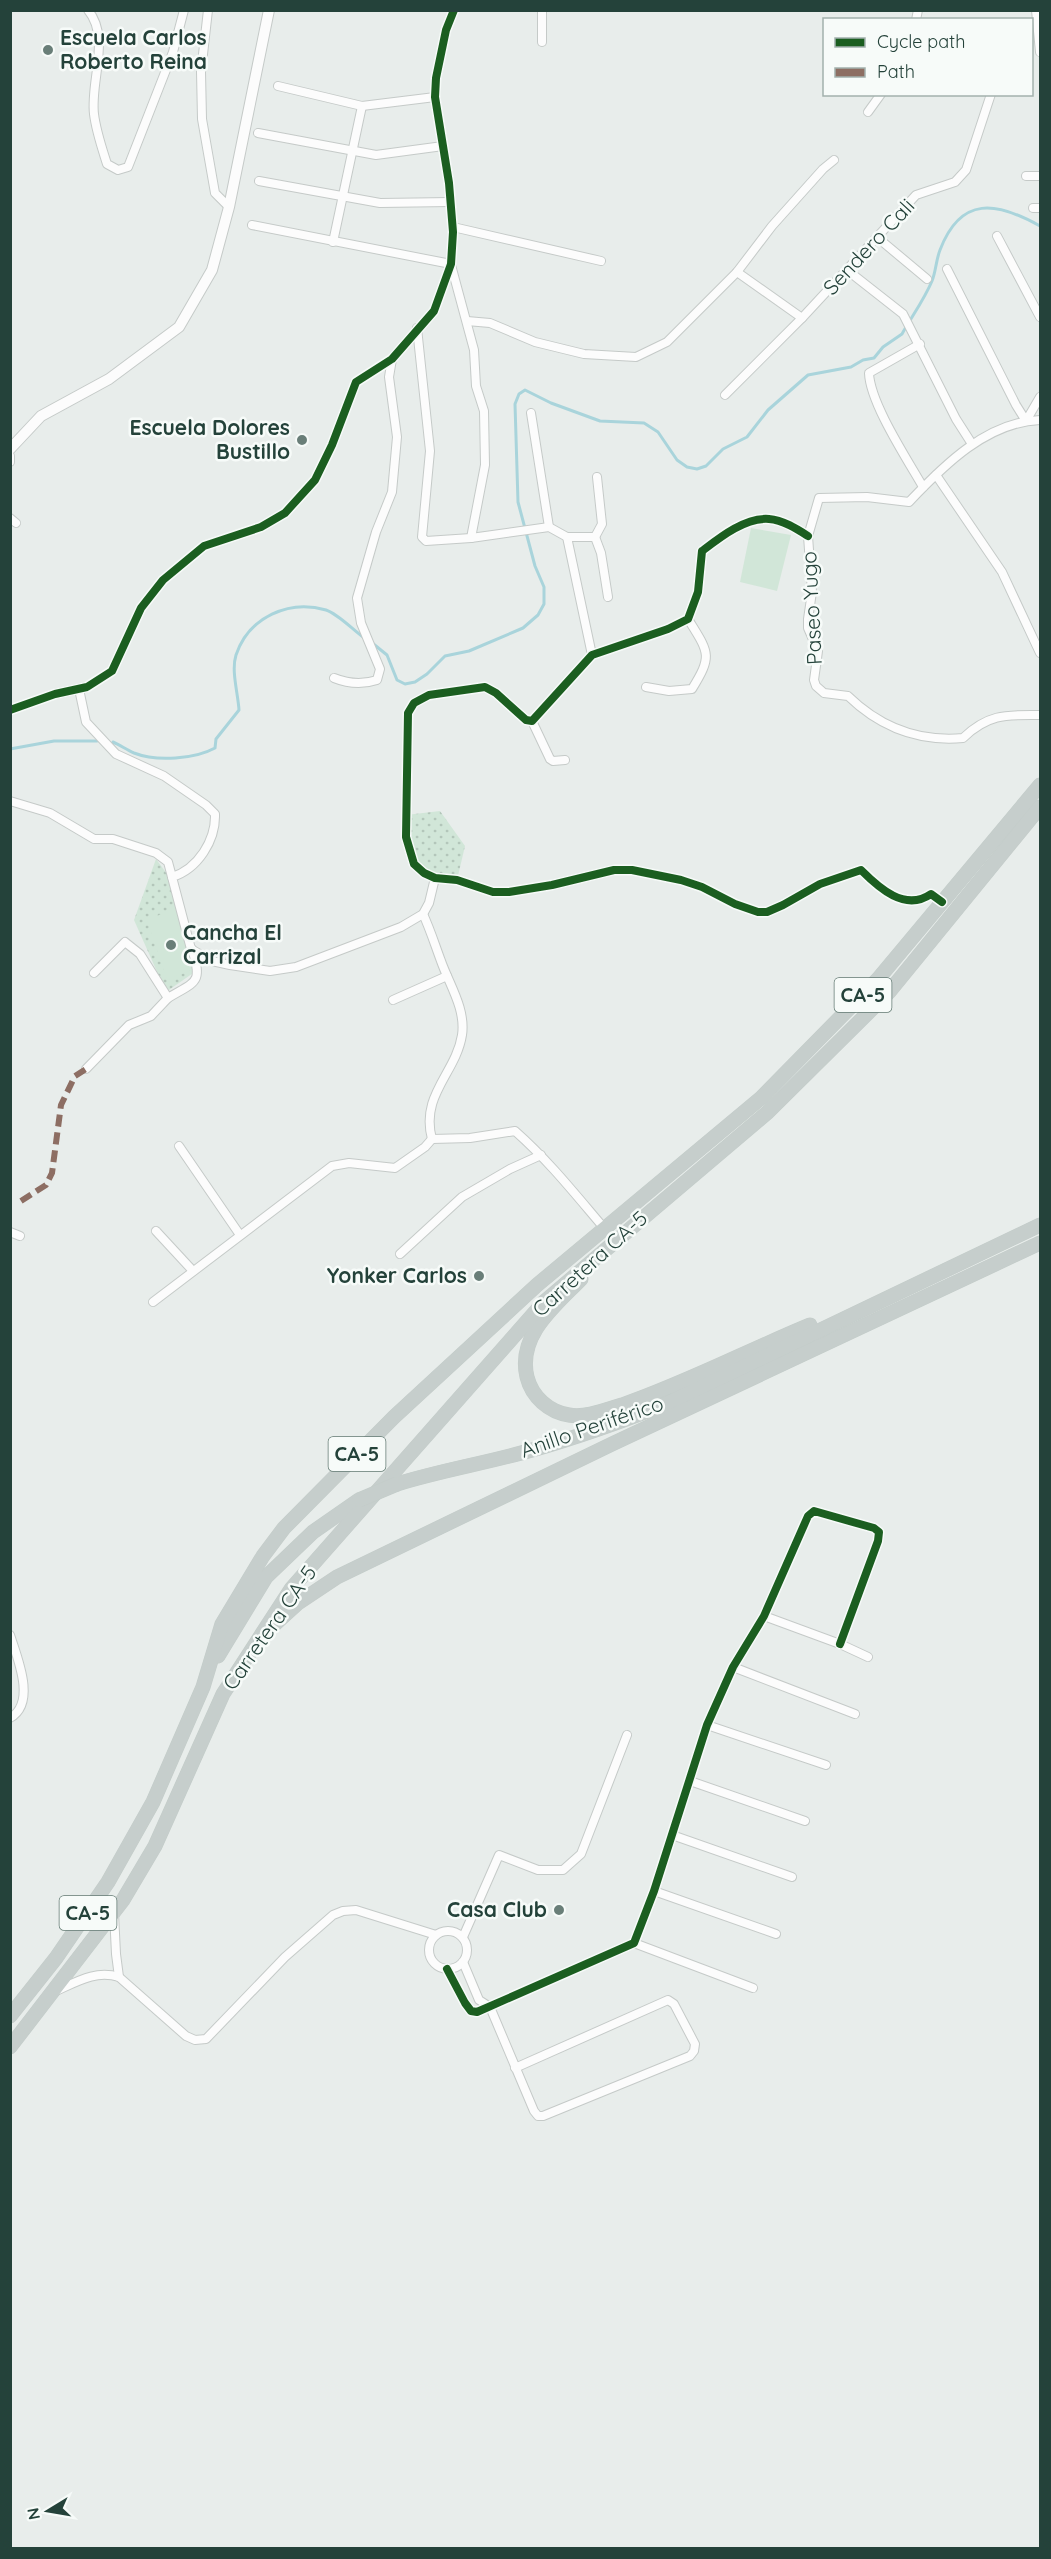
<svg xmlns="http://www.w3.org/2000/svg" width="1051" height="2559" viewBox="0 0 1051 2559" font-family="Quicksand,sans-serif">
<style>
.green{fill:url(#green-dots)}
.pitch{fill:#d1e6d8}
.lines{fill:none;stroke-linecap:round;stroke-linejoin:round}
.stream{stroke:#a9d4db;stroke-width:3}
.minor-casing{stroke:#c5cac8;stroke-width:10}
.tertiary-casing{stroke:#c5cac8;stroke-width:12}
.trunk-casing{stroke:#c3ccc9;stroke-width:15}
.minor{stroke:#fcfcfc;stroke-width:8}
.tertiary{stroke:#fcfcfc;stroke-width:10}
.trunk{stroke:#c6cecc;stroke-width:14}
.trunk-bridge-casing{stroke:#c3ccc9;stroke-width:15;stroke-linecap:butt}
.trunk-bridge{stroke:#c6cecc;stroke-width:14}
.quiet{stroke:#8d6e63;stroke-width:6;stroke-dasharray:12 6;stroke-linecap:butt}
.cycleway-casing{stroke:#f7fbf9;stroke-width:11}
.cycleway{stroke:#1b5e20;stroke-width:8}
.poi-dot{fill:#697e78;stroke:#f7fbf9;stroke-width:2}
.labels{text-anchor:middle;stroke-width:5;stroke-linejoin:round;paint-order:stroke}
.shield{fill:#f7fbf9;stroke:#637a73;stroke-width:1.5}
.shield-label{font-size:20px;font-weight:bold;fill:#24423a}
.poi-label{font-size:21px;font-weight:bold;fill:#24423a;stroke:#f7fbf9;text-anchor:end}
.street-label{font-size:21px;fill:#24423a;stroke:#f7fbf9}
</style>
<defs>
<pattern id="green-dots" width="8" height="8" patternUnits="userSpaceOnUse" patternTransform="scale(1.5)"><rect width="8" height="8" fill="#d1e6d8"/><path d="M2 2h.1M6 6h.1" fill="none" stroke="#b3c6ba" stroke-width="1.8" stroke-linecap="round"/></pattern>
</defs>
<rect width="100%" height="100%" fill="#e8edeb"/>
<g class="green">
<polygon points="440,811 465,846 457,880 448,880 414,864 406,815"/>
<polygon points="156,859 170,878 199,969 166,992 134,920"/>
</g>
<g class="pitch">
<polygon points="751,528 791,535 777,591 740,582"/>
<polygon points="175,907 196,968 167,980 147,921"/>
</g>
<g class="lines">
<g class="stream">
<path d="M 371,642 L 387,655 L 397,680 L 405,684 L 415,682 L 427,674 L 445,656 L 469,651 L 523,628 L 538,615 L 544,604 L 544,587 L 535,566 L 518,502 L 515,404 L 519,394 L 525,390 L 551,403 L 600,421 L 644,423 L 658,432 L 677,460 L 687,467 L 697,469 L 706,466 L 723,449 L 747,437 L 768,410 L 808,375 L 851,367 L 863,360 L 874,358 L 883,347 L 902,334 C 912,316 924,300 932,281 C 936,271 936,260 940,250 C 961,195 997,202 1040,226"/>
<path d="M 113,742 C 120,745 127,750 134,753 C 157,762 195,759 215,748 L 216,739 L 239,710 C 238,693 231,671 236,655 C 249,617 289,599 326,610 C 338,614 352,629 363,637"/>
<polyline points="10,749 54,741 97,741"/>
</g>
<g class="minor-casing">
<g id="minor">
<path d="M 88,10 C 111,38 90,81 94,114 C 96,131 102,148 107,164 L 118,170 L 128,167 L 173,52 L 184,10"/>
<polyline points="208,10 201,72 202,119 215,193 229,207"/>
<polyline points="542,10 542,42"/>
<polyline points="1036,10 1040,52"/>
<polyline points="916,20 918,10"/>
<polyline points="278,86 362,106 435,97"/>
<polyline points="868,112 881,94"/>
<polyline points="258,133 376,155 443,146"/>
<polyline points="1026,176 1040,176"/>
<polyline points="259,181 380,203 451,202"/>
<polyline points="1033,208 1040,208"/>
<polyline points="252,225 451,264"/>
<polyline points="453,227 601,261"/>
<polyline points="997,236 1040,317"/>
<polyline points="878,238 927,279"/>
<polyline points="333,242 362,106"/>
<polyline points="451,265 474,350 476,386 484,411 485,465 471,538"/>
<polyline points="947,269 1016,405 1026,421 1040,397"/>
<polyline points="847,270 903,314 956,419 972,444"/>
<polyline points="737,272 802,318"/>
<polyline points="467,321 490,323 535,342 584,354 636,357 667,342 737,272 772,226 823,169 834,160"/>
<polyline points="417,328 430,451 422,537 426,541 471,538 549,527 567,537 592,655"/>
<path d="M 920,344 L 869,373 C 870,403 907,459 923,487"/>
<polyline points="725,395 802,318 916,195 955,182 966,170 991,94"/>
<polyline points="531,413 549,527"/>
<path d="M 1040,420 C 987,422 944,465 909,502 L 867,497 L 819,498 L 808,536 L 812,592 L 808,619 L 808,628 L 818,651 L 814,680 L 816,686 L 824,693 L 848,696 C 881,728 918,742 963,738 C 989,713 1008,715 1040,715"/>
<polyline points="10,456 10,462"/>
<polyline points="936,475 1002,572 1040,653"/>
<polyline points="10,518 16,523"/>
<path d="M 808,536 C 797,529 783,520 769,519 C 745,517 719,538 702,551 L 698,592 L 688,619 L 668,629 L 592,655 L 532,721 L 526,720 L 496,693 L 485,687 L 429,695 L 414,703 L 408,713 L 406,837 L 414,864 L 424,873 L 435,878 L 457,880 L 493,892 L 509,892 L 552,885 L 614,870 L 632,870 L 681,880 L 702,887 L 735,904 L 758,912 L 767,912 L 783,905 L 820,884 L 861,870 C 879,888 905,912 931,894 L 942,902"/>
<polyline points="567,537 595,537 601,553 608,597"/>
<polyline points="595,537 602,524 597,477"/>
<path d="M 334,678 C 349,684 362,685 377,680 L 380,669 L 361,623 L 357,598 L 376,532 L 392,492 L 397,437 L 389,377 L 392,359"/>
<path d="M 646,687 L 669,691 L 692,689 C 713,655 709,653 688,619"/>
<path d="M 79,689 L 86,722 L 116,754 L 164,776 L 206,805 L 215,814 C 216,840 198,869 172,877 L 191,949 L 212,961 L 230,965 L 270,971 L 296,967 L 401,927 L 423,914 L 429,903 L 435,878"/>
<polyline points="10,710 55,694 87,687 112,671 141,608 163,580 204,546 261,527 285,513 315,480 332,445 356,382 392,359 434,311 451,264 453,232 449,183 435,97 436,78 446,30 454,10"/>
<polyline points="532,721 550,759 553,761 565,760"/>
<polyline points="10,801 50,813 94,839 113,839 156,853 168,862 172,877"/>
<path d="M 423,914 C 430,929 435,945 441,961 C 449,984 466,1009 462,1035 C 456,1073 420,1095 432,1139"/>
<path d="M 94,973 L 125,942 L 140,954 L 168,998 C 196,981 203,984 192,949"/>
<polyline points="393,1000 447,976"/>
<polyline points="86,1069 129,1025 151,1016 168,998"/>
<path d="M 432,1139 L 470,1138 L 515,1131 C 549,1161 575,1194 604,1228"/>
<polyline points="179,1146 240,1235"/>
<polyline points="156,1231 193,1271"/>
<polyline points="10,1232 20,1236"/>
<polyline points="400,1254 462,1197 510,1169 541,1155"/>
<polyline points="153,1302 332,1166 349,1163 395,1168 425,1147 432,1139"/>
<polyline points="764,1616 840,1644 868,1657"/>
<path d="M 10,1635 C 17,1657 37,1703 10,1718"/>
<polyline points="733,1667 855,1714"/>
<polyline points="707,1725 826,1765"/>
<polyline points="690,1781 805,1821"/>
<polyline points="672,1835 792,1877"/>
<polyline points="654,1891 776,1934"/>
<polyline points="114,1913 116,1954 119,1977"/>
<circle cx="448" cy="1950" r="19"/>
<polyline points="463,1937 499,1855 538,1870 563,1870 581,1854 627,1735"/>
<polyline points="634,1943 753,1988"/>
<polyline points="463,1962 479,2000 490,2007 534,2111 538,2116 543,2116 690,2056 694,2051 695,2044 674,2004 668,2000 515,2068"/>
<polyline points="447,1969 465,2003 471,2011 477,2012 634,1943 654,1891 707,1725 733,1667 764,1616 808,1516 814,1511 874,1528 879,1532 878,1541 840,1644"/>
<path d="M 56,1991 C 78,1981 96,1970 119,1977 L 186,2036 L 195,2040 L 206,2039 L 285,1957 L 333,1915 L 343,1911 L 356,1910 L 436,1935"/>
</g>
</g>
<g class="tertiary-casing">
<polyline id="tertiary" points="10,449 41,416 109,379 179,327 212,270 229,207 269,10"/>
</g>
<g class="trunk-casing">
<g id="trunk">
<path d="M 581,1279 C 555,1306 517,1335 527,1377 C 532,1397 549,1412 569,1415 C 586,1418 605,1410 622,1405 C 686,1383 747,1351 810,1325"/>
<path d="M 397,1484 C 442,1470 487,1463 532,1450 C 578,1437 623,1421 668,1403 L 1040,1225"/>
<polyline points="275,1624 298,1603 337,1577 612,1444 1040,1243"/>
<polyline points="218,1656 266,1577 313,1532 359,1500"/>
<polyline points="10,2016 56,1958 108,1882 153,1802 203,1687 222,1624 263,1556 284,1528 394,1417 537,1285 761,1098 878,979 1040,785"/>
<polyline points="10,2047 123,1900 155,1846 223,1694 291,1589 544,1302 768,1112 889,992 1040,807"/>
</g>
</g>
<use href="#minor" class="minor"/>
<use href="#tertiary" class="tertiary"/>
<use href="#trunk" class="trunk"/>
<g class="trunk-bridge-casing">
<polyline id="trunk-bridge" points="359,1500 397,1484"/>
</g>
<use href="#trunk-bridge" class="trunk-bridge"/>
<polyline class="quiet" points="21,1201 46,1185 52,1173 61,1105 75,1076 86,1069"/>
<g class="cycleway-casing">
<g id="cycleway">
<path d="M 808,536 C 797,529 783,520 769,519 C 745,517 719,538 702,551 L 698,592 L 688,619 L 668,629 L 592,655 L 532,721 L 526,720 L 496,693 L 485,687 L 429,695 L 414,703 L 408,713 L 406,837 L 414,864 L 424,873 L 435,878 L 457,880 L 493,892 L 509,892 L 552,885 L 614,870 L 632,870 L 681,880 L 702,887 L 735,904 L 758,912 L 767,912 L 783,905 L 820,884 L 861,870 C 879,888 905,912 931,894 L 942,902"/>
<polyline points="10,710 55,694 87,687 112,671 141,608 163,580 204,546 261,527 285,513 315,480 332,445 356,382 392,359 434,311 451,264 453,232 449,183 435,97 436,78 446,30 454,10"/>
<polyline points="447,1969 465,2003 471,2011 477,2012 634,1943 654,1891 707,1725 733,1667 764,1616 808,1516 814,1511 874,1528 879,1532 878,1541 840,1644"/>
</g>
</g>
<use href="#cycleway" class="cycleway"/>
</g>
<g class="poi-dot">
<circle cx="48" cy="50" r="6"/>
<circle cx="302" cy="440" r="6"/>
<circle cx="171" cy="945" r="6"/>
<circle cx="479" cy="1276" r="6"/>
<circle cx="559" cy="1910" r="6"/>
</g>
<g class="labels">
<g class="shield">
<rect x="834.5" y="978" width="57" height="34" rx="4.5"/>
<rect x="328.5" y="1437" width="57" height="34" rx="4.5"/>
<rect x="59.5" y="1896" width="57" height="34" rx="4.5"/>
</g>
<g class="shield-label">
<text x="863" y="1002">CA-5</text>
<text x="357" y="1461">CA-5</text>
<text x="88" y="1920">CA-5</text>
</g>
<g class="poi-label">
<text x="60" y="45" text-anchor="start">Escuela Carlos<tspan x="60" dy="24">Roberto Reina</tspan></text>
<text x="290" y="435">Escuela Dolores<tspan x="290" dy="24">Bustillo</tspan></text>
<text x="183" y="940" text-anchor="start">Cancha El<tspan x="183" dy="24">Carrizal</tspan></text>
<text x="467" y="1283">Yonker Carlos</text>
<text x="547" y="1917">Casa Club</text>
</g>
<g class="street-label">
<text transform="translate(869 247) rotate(-47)" y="7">Sendero Cali</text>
<text transform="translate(812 608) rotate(-93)" y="7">Paseo Yugo</text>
<text transform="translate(590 1264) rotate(-42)" y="7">Carretera CA-5</text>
<text transform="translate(592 1427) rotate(-19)" y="7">Anillo Periférico</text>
<text transform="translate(270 1628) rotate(-55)" y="7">Carretera CA-5</text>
</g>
</g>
<rect width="1051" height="2559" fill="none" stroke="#24423a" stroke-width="24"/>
<rect x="823" y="18" width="210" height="78" fill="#f7fbf9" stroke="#a3b1ad" stroke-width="1.5"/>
<rect x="835" y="38" width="30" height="9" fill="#1b5e20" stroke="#a3b1ad" stroke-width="1.5"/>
<text x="877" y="48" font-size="18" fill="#24423a">Cycle path</text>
<rect x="835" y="68" width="30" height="9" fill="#8d6e63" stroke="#a3b1ad" stroke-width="1.5"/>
<text x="877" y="78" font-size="18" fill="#24423a">Path</text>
<g transform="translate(48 2511) rotate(259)" stroke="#f7fbf9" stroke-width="4.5" paint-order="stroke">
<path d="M0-4.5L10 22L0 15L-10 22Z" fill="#24423a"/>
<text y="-9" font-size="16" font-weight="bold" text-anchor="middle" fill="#24423a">N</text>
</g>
</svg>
